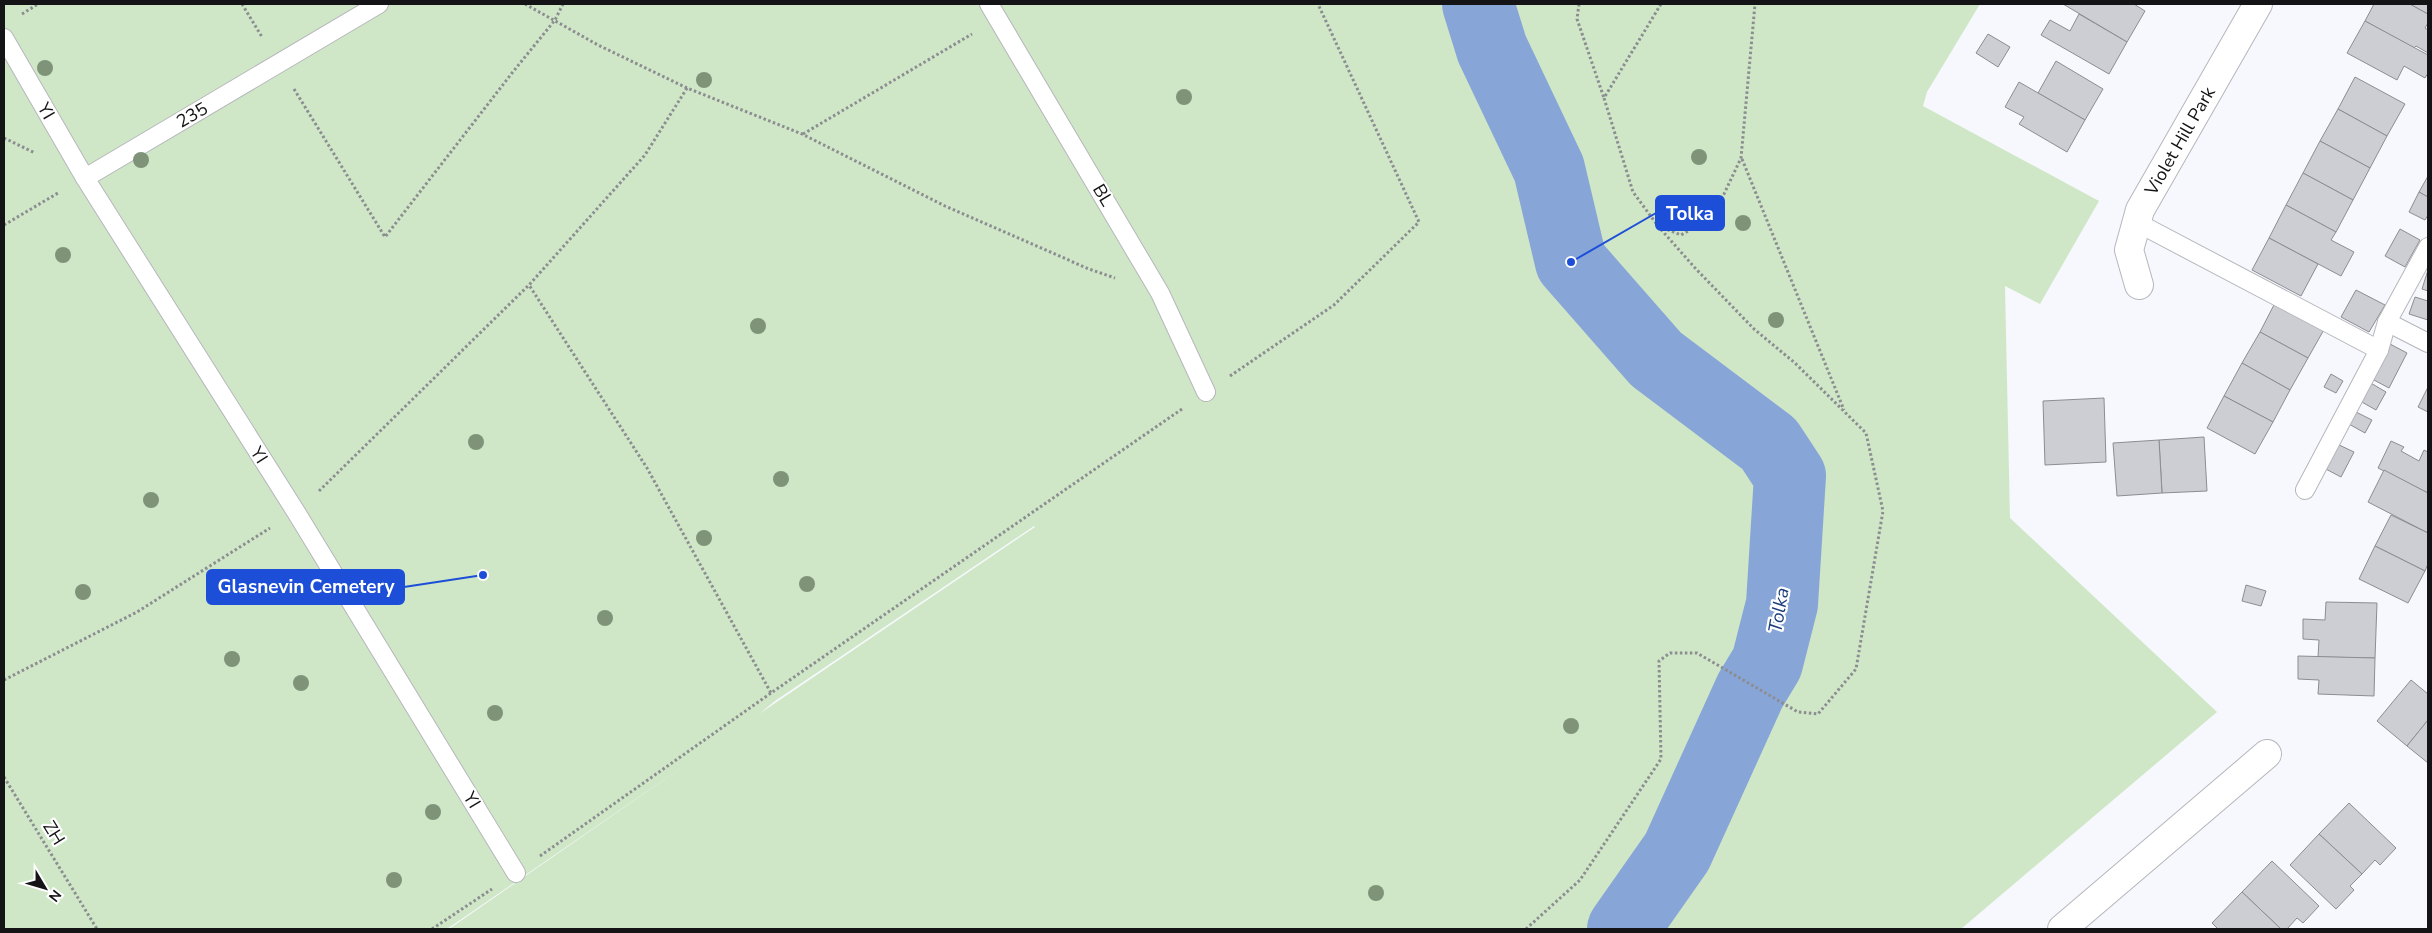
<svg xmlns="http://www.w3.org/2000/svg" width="2432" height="933" viewBox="0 0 2432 933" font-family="'Nunito Sans',sans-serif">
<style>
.green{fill:#cfe7c7;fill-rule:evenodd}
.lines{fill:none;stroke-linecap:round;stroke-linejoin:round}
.river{stroke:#88a5d8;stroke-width:72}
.building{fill:#cdced3;stroke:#8b8d91}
.lane-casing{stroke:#b6b7bc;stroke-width:20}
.street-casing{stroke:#b6b7bc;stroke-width:30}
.path{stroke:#8c8d91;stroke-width:3;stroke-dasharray:2.5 2.5;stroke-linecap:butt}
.lane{stroke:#fff;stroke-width:18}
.street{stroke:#fff;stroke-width:28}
.tree{fill:#7f9378}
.labels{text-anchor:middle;stroke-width:4.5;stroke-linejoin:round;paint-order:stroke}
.street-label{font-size:18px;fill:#141416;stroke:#fff}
.water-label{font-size:19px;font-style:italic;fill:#1e3f7c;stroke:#fff}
.leader{fill:none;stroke:#1d4ed8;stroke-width:2}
.callout-dot{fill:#1d4ed8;stroke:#fff;stroke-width:2}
.callout{fill:#1d4ed8;stroke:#1d4ed8;stroke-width:2}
.callout-label{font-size:19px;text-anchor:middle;font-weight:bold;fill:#fff}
</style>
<rect width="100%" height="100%" fill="#f6f8fd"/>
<path class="green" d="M 4,4 L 1980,4 L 1927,92 L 1923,106 L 2099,201 L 2040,304 L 2005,286 L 2010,518 L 2217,712 L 1961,929 L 449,929 L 697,757 L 447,929 L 4,929 ZM 1034,526 L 1035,527 L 759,714 L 775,701 Z"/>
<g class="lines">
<polyline class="river" points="1478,4 1492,49 1549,169 1571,262 1656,359 1769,444 1790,476 1782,604 1767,663 1750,691 1677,852 1623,929"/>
</g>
<g class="building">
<polygon points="2063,4 2134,4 2145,11 2127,42"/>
<polygon points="2374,4 2410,4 2428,14 2428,23 2425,28 2428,30 2428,53 2416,46 2414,48 2365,21"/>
<polygon points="2410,4 2428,4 2428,14"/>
<polygon points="2079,14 2127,42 2109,74 2041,35 2050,20 2070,31"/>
<polygon points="2365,21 2428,55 2428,73 2425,78 2404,66 2397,80 2347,53"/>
<polygon points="1988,34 2010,47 1998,67 1976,53"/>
<polygon points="2056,61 2103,89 2085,120 2038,93"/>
<polygon points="2355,77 2405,104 2387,136 2338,109"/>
<polygon points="2019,82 2085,120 2067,152 2019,124 2024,117 2005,107"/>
<polygon points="2338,109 2387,136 2370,168 2320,141"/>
<polygon points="2320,141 2370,168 2353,200 2303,173"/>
<polygon points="2303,173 2353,200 2336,232 2286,205"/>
<polygon points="2428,176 2428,197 2419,192"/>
<polygon points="2419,192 2428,197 2428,215 2425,220 2409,212"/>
<polygon points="2286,205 2336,232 2331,240 2354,252 2341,276 2269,238"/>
<polygon points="2400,229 2420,240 2405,267 2385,256"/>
<polygon points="2269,238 2318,264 2301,296 2252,270"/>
<polygon points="2428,270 2428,291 2422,289"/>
<polygon points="2356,290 2385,305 2369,332 2341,317"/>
<polygon points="2415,297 2428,301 2428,320 2409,314"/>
<polygon points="2277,299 2326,326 2308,358 2260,332"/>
<polygon points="2260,332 2308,358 2290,390 2242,363"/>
<polygon points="2390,344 2407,353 2389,388 2372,379"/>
<polygon points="2242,363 2290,390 2273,422 2224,396"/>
<polygon points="2331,374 2343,381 2336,393 2324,387"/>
<polygon points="2369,382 2386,392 2376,410 2360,401"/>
<polygon points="2428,387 2428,412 2418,407"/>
<polygon points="2224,396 2273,422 2255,454 2207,428"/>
<polygon points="2104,398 2106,462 2045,465 2043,401"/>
<polygon points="2354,411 2372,420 2365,433 2347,423"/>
<polygon points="2204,437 2207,491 2162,493 2159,440"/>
<polygon points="2159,440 2162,493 2117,496 2113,443"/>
<polygon points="2391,441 2404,447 2401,451 2419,461 2424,450 2428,452 2428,493 2378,468"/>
<polygon points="2335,443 2354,452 2341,477 2322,467"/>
<polygon points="2384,470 2428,493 2428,533 2368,502"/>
<polygon points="2391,515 2428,533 2428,564 2425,571 2375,546"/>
<polygon points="2375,546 2425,571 2408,603 2359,579"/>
<polygon points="2246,585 2266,591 2261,606 2242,601"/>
<polygon points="2326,602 2377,603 2375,658 2318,657 2319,640 2303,639 2303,619 2325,620"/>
<polygon points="2298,656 2375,658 2374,696 2318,694 2319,680 2298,679"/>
<polygon points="2411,680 2428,694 2428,720 2407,746 2377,721"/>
<polygon points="2428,720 2428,763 2407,746"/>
<polygon points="2349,803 2396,848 2380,865 2375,860 2362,874 2319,834"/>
<polygon points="2319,834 2362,874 2350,886 2354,890 2336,909 2290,865"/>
<polygon points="2272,861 2319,906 2303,923 2297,918 2287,929 2281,929 2242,892"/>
<polygon points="2242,892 2281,929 2218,929 2212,923"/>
</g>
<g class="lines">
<g class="lane-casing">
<g id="lane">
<polyline points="989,4 1160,293 1206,392"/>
<polyline points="4,38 85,178 296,512 516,873"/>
<polyline points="85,178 379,4"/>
<polyline points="2136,222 2379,350"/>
<polyline points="2387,322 2428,343"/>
<polyline points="2305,490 2379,350 2387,322 2428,247"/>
</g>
</g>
<g class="street-casing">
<g id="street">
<polyline points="2139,285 2129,250 2140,210 2258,4"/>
<polyline points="2062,929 2267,754"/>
</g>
</g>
<g class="path">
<polyline points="242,4 262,37"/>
<polyline points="525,4 598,45 687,88 802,134 945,206 1089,269 1115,278"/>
<polyline points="1579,4 1577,19 1604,98"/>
<polyline points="22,14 38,4"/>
<polyline points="687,88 645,155 529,285 647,468 771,693 1182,409"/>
<polyline points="294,89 385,237 512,73 555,20 563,4"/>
<polyline points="803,134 972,34"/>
<polyline points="4,138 35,153"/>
<polyline points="1742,159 1844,410"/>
<polyline points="4,225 58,193"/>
<polyline points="1658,226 1681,235 1706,221 1724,194 1741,158 1755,4"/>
<polyline points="1230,376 1334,305 1419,222 1318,4"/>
<polyline points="319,491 529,285"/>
<polyline points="4,680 137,612 270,528"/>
<polyline points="4,777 97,929"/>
<polyline points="540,856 771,693"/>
<polyline points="432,929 492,889"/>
<polyline points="1526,929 1580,880 1661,759 1659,661 1670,653 1697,653 1798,712 1818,714 1856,669 1883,511 1866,433 1795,363 1754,329 1696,269 1658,226 1633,192 1604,98 1661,4"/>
</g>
<use href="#lane" class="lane"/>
<use href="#street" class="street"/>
</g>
<g class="tree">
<circle cx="45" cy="68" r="8"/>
<circle cx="704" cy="80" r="8"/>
<circle cx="1184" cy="97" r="8"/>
<circle cx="1699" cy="157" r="8"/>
<circle cx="141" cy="160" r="8"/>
<circle cx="1743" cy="223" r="8"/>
<circle cx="63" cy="255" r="8"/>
<circle cx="1776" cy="320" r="8"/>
<circle cx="758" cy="326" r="8"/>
<circle cx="476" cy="442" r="8"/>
<circle cx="781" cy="479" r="8"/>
<circle cx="151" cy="500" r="8"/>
<circle cx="704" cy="538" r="8"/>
<circle cx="807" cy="584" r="8"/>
<circle cx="83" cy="592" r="8"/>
<circle cx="605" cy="618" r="8"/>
<circle cx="232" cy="659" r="8"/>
<circle cx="301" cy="683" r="8"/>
<circle cx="495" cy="713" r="8"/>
<circle cx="1571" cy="726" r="8"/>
<circle cx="433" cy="812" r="8"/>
<circle cx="394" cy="880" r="8"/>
<circle cx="1376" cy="893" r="8"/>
</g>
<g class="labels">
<g class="street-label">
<text transform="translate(46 111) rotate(60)" y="6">YI</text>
<text transform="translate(192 115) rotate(-30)" y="6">235</text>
<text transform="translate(2180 141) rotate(-60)" y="6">Violet Hill Park</text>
<text transform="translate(1103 195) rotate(59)" y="6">BL</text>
<text transform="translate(259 455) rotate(57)" y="6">YI</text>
<text transform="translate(472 800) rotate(59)" y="6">YI</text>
<text transform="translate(54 833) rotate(58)" y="6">ZH</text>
</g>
<g class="water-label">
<text transform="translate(1778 610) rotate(-80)" y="7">Tolka</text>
</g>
</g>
<path class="leader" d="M1571 262L1656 213M483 575L404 587"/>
<g class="callout-dot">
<circle cx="1571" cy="262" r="5"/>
<circle cx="483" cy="575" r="5"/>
</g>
<g class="callout">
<rect x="1656" y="196" width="68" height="34" rx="5"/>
<rect x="207" y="570" width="197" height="34" rx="5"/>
</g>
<g class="callout-label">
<text x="1690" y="220">Tolka</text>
<text x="306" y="593">Glasnevin Cemetery</text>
</g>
<rect width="2432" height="933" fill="none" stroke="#141416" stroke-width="10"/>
<g transform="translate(45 888) rotate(128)" stroke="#ffffff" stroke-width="4" paint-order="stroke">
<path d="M0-4L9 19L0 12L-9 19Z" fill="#141416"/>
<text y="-8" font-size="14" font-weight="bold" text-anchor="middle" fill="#141416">N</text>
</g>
</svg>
